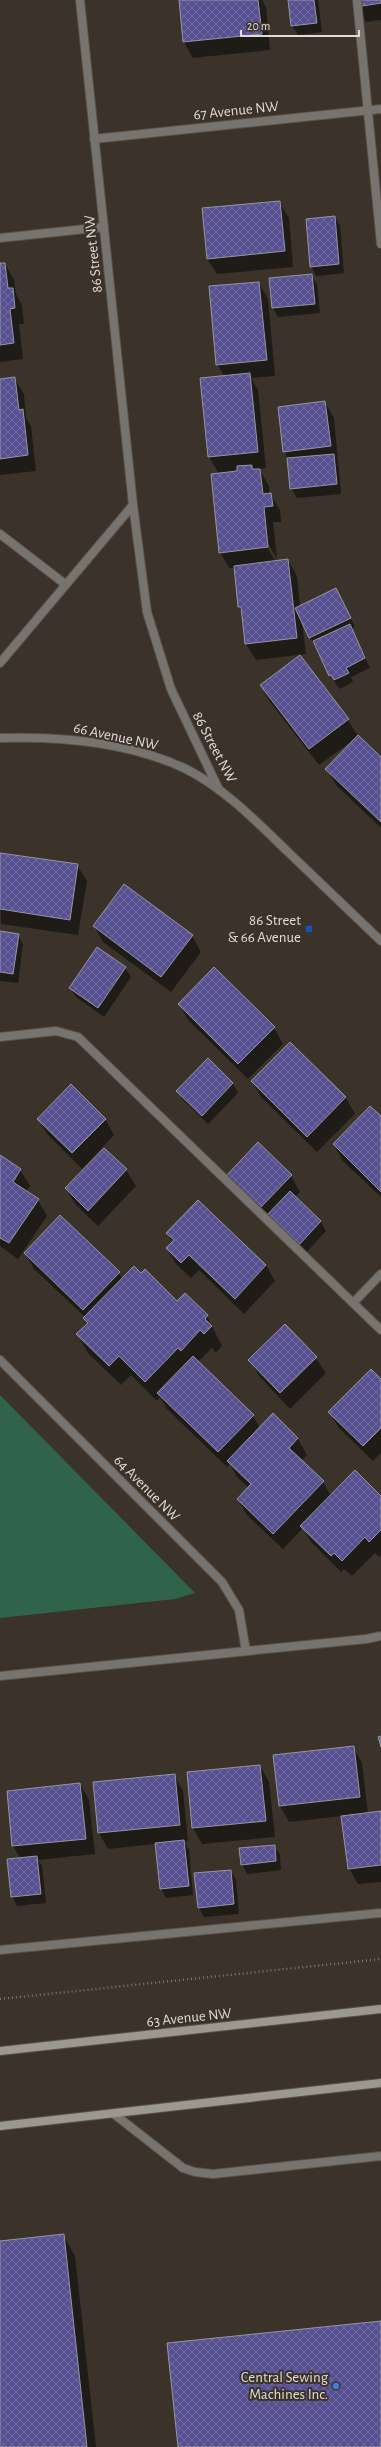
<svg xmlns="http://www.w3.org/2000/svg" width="381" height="2447" viewBox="0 0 381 2447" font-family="'Alegreya Sans',sans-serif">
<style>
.green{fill:#30644a}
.shadow{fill:#0007}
.building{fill:url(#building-cross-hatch);stroke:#9695a2}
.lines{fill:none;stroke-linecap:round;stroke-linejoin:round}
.service-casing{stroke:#595149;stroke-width:10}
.minor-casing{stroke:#595149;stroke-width:10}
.tertiary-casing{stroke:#595149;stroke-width:10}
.secondary-casing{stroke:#595149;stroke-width:10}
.path{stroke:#7f7870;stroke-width:2.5;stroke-dasharray:1 3;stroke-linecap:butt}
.service{stroke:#77746f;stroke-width:8}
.minor{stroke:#77746f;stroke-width:8}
.tertiary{stroke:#77746f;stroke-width:8}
.secondary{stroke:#9c978f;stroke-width:8}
.transit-dot{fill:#1a4fb4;stroke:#3b332a;stroke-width:1.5}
.shop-dot{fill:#3f7fe0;stroke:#3b332a;stroke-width:1.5}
.labels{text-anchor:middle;stroke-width:4;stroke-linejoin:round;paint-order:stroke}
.street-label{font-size:15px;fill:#e0dbd5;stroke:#3b332a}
.poi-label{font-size:15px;fill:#e0dbd5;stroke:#3b332a;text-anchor:end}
</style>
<defs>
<pattern id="building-cross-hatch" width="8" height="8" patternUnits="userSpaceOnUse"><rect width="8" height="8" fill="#575090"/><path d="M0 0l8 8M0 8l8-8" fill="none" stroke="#6f699f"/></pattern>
</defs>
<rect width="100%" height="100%" fill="#3b332a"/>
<polygon class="green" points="0,1395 195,1593 175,1599 0,1618"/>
<g class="shadow">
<polygon points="180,0 262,0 266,7 270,50 193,58 184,42"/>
<polygon points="289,0 318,0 322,32 298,35 292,26"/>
<polygon points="381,0 381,20 366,22 357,6"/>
<polygon points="279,202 289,218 293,267 217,274 207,259"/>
<polygon points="335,217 340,226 344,273 316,276 311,266"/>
<polygon points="0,264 5,264 14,280 16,294 22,305 24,324 19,324 23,359 0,362"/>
<polygon points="311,275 317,284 320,313 278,317 273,308 270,279"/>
<polygon points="259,283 268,299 275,376 251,378 258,390 266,468 259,469 269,486 270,494 280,510 281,522 273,522 277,559 267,542 265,544 276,562 288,560 297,576 300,607 336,589 341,598 355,627 351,629 370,668 351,677 353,682 340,689 330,676 302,621 306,654 256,660 246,644 243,614 239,607 235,568 229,568 220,552 219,474 209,457 224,376 217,364"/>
<polygon points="14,378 24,394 26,418 31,426 36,471 0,475 0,380"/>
<polygon points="325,403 334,418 341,494 297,498 291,488 288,458 284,451"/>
<polygon points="300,657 348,720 358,736 381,758 381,828 336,785 327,770 356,738 319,765 270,702 261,686"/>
<polygon points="0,854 77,865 87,881 78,935 1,924"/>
<polygon points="94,926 192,936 201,952 171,992 103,942"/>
<polygon points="0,932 18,934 23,944 18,983 0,981"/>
<polygon points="125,968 131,977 104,1017 76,997 70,988"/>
<polygon points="179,1004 274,1028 283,1044 248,1079 188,1020"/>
<polygon points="290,1043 346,1098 355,1114 317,1152 261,1097 252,1081"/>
<polygon points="208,1060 233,1084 238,1093 208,1124 183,1100 177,1091"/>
<polygon points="381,1118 381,1197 343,1161 334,1145"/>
<polygon points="38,1119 105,1119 114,1135 82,1169 48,1135"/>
<polygon points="104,1149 126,1170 136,1186 98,1226 76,1205 66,1189"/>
<polygon points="0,1156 20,1170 30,1186 26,1192 38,1200 47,1216 18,1259 0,1246"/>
<polygon points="291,1176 300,1192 295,1197 321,1222 326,1231 304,1255 237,1192"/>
<polygon points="167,1233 266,1265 275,1281 244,1314 199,1270 191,1278 176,1264 167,1248 173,1242"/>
<polygon points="25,1253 119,1273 122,1279 207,1316 222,1346 216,1353 212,1348 198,1362 253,1416 260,1428 273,1415 298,1439 307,1455 301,1461 323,1482 331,1496 381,1497 381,1555 379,1557 375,1553 352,1576 344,1569 341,1572 311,1542 303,1528 283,1549 247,1515 238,1499 249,1488 237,1477 230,1464 227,1467 167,1409 160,1397 157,1401 131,1375 121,1385 88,1353 77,1334 87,1324 85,1317 34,1269"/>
<polygon points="316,1358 326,1373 290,1409 259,1376 250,1360"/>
<polygon points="381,1380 381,1453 373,1461 339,1428 329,1412"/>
<polygon points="353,1747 362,1763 368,1814 381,1812 381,1882 358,1884 349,1868 342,1816 289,1822 280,1806 274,1756"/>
<polygon points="260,1766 269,1782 275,1837 202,1844 193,1828"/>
<polygon points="174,1775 183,1791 188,1841 184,1842 189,1850 193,1895 166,1898 161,1889 156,1844 108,1849 99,1833 94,1782"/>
<polygon points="80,1784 89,1800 95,1854 38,1860 42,1866 46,1903 17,1906 12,1896 20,1858 13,1846 8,1791"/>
<polygon points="274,1846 280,1855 281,1870 247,1874 242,1864"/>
<polygon points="231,1871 236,1880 239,1914 204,1917 199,1908 195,1874"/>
<polygon points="63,2235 75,2256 96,2447 0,2447 0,2242"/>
</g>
<g class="building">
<polygon points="179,0 258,0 262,34 183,42"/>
<polygon points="288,0 314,0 317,23 291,26"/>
<polygon points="355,0 381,0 381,3 356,7"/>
<polygon points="280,201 285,251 207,259 202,208"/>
<polygon points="335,216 339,264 310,267 306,219"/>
<polygon points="0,263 5,263 8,288 13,288 15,308 10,309 14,343 0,345"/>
<polygon points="312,274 315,304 272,308 269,278"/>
<polygon points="259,282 267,360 216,365 209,286"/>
<polygon points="250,373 258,452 208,457 200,378"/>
<polygon points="15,377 19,410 23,409 28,455 0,459 0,379"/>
<polygon points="325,401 331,446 283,452 278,407"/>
<polygon points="334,454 337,484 290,489 287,458"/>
<polygon points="252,465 252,469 260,469 263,494 271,493 273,506 264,507 268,547 219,553 211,474 237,471 237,466"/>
<polygon points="288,559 297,638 245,644 241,607 238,607 234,566"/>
<polygon points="336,588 351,618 309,638 295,608"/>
<polygon points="350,624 365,658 346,668 349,673 334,680 331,675 329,676 313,641"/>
<polygon points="300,655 349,719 309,749 260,685"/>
<polygon points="358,735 381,757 381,822 325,769"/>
<polygon points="0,853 78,864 70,920 0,909"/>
<polygon points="124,884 193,935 161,977 93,926"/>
<polygon points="0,931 19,934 13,974 0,972"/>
<polygon points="97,947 126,967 98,1008 69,988"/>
<polygon points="214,967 275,1027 238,1064 178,1004"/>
<polygon points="290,1042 346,1097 307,1137 251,1081"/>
<polygon points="208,1058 233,1083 202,1116 176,1091"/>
<polygon points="71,1084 106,1119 72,1153 37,1119"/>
<polygon points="370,1106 381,1116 381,1192 333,1144"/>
<polygon points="258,1142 292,1175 260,1208 226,1176"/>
<polygon points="104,1148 127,1169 88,1211 65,1188"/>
<polygon points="0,1155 21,1169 13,1182 39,1199 9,1243 0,1238"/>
<polygon points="290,1191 321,1221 298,1246 266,1216"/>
<polygon points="198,1200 266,1265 235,1299 189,1255 181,1263 166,1248 174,1240 166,1233"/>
<polygon points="60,1215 120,1272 83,1310 24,1253"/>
<polygon points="134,1266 141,1273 145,1269 177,1301 185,1293 208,1315 205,1319 212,1326 204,1334 200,1330 181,1351 178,1348 145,1382 119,1356 109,1366 76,1334 88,1323 83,1318"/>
<polygon points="285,1324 317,1357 280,1393 248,1360"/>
<polygon points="193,1356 254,1415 218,1452 157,1393"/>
<polygon points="371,1369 381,1379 381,1428 363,1446 328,1412"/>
<polygon points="273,1413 298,1438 289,1448 324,1481 273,1534 237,1499 251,1484 227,1461"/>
<polygon points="355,1470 381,1496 381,1530 369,1542 365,1537 342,1561 334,1553 331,1556 300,1526"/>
<polygon points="381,1736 381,1747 378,1737"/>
<polygon points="354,1746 360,1797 279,1806 273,1755"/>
<polygon points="260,1765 266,1821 192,1828 187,1772"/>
<polygon points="175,1774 180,1825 98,1833 93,1782"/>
<polygon points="80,1783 86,1839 12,1846 7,1791"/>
<polygon points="381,1811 381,1865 348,1869 341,1816"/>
<polygon points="184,1840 189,1886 160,1889 155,1843"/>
<polygon points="275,1845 276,1861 241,1865 239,1848"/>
<polygon points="37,1856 41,1894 11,1897 7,1859"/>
<polygon points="231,1870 234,1904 198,1908 194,1873"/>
<polygon points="64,2234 87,2447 0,2447 0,2241"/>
<polygon points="381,2321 381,2447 178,2447 167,2343"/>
</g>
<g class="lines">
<g class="service-casing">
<g id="service">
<polyline points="357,0 381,244"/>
<polyline points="0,238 104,227"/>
<polyline points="0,534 65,584"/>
<polyline points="0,1037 56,1031 78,1037 381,1330"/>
<polyline points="353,1303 381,1274"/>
<polyline points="0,1950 381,1913"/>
</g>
</g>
<g class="minor-casing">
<g id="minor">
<polyline points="80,0 133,505 147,612 171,689 219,790"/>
<polyline points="94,139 381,109"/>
<polyline points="0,663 133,505"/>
<polyline points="0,1360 222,1582 239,1610 246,1651"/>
<polyline points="0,1676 366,1639 381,1636"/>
<polyline points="114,2114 183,2168 195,2172 213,2174 381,2156"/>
</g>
</g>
<g class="tertiary-casing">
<path id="tertiary" d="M 0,738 C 61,736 128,742 184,768 C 223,787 256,821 287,851 C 318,881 350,911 381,941"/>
</g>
<g class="secondary-casing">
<g id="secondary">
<polyline points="0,2051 381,2009"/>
<polyline points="0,2126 381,2083"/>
</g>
</g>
<polyline class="path" points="0,1999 381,1959"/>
<use href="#service" class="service"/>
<use href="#minor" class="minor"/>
<use href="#tertiary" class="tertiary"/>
<use href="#secondary" class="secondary"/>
</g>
<rect class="transit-dot" x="305" y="925" width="8" height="8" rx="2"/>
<circle class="shop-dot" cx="336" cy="2386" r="4"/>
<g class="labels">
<g class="street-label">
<text transform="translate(236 110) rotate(-6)" y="5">67 Avenue NW</text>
<text transform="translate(93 254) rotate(-96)" y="5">86 Street NW</text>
<text transform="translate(116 736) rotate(12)" y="5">66 Avenue NW</text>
<text transform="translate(215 747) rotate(62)" y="5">86 Street NW</text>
<text transform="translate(147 1488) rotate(45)" y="5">64 Avenue NW</text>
<text transform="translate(189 2017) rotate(-6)" y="5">63 Avenue NW</text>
</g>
<g class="poi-label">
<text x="301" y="925">86 Street<tspan x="301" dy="17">&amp; 66 Avenue</tspan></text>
<text x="328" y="2382">Central Sewing<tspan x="328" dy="17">Machines Inc.</tspan></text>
</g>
</g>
<path d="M241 30v6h118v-6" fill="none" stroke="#e0dbd5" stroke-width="2"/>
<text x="247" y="30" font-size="12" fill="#e0dbd5" stroke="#3b332a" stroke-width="3" paint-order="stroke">20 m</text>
</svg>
